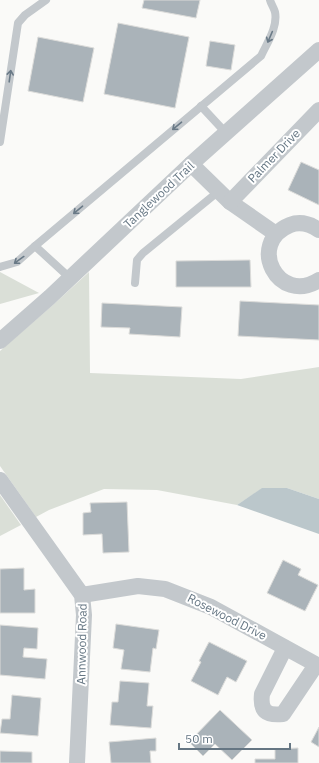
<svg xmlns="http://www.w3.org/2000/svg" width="319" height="763" viewBox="0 0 319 763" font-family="'IBM Plex Sans',sans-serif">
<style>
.green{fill:#dadfd7}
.water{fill:#bbc7cb}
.building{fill:#aab3b9;stroke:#dcdcda}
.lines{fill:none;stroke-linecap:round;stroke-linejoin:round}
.service{stroke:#c3c8cc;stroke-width:8}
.minor{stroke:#c3c8cc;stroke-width:16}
.oneway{stroke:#6a7a87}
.labels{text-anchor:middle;stroke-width:4;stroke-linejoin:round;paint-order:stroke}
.street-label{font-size:12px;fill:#657683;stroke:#fff}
</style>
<rect width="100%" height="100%" fill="#fafaf8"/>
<g class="green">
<polygon points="0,272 39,293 0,304"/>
<polygon points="89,272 90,373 241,379 319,367 319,499 287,488 263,488 237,505 157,490 104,489 49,510 36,517 0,466 0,351 54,304"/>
<polygon points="0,495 21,525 0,536"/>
</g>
<polygon class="water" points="262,488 287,488 319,499 319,534 237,505"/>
<g class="building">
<polygon points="144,0 200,0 196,18 142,8"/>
<polygon points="118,23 189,37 175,108 104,94"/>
<polygon points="38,37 94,48 83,102 28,91"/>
<polygon points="210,41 235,45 231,70 206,66"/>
<polygon points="301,162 319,170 319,205 288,190"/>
<polygon points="250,260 251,287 176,287 176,261"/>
<polygon points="240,301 319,305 319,340 238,336"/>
<polygon points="102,303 182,307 180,337 129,334 130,328 101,327"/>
<polygon points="127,502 129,552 103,553 102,534 83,535 83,513 91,512 90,503"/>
<polygon points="283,560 301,569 298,575 318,585 305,611 267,593"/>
<polygon points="24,568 24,590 35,589 35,613 0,613 0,569"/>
<polygon points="116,624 159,630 156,649 153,648 150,672 121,669 124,650 113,648"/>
<polygon points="0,625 38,628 37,649 24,648 23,657 47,659 45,679 0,675"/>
<polygon points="209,642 247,661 236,682 227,677 218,695 191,681 201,662 199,661"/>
<polygon points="120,681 149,683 147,706 153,706 151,728 110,725 112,702 118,702"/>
<polygon points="12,695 41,698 38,736 0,733 2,719 10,719"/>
<polygon points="220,710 252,740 232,760 215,744 203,756 189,742"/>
<polygon points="319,727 319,747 311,742"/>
<polygon points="156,738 156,751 150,751 151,763 111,763 109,742"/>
<polygon points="298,748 298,763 255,763 255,759 275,759 275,749"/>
<polygon points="0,751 32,752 32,763 0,763"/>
</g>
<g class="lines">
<g class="service">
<polyline points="201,106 226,133"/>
<polyline points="0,142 18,23 25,15 46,0"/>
<polyline points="35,246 70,278"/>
<path d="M 0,267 L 17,262 L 35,246 L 261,56 C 267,43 278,27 275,12 C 274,8 271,4 270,0"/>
<polyline points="135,283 137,260 143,253 219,191"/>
</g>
<g class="minor">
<polyline points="191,164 230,202 276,234"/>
<polyline points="230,202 319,110"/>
<path d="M 319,230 C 310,224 300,221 290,225 C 246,243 278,306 319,280"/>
<polyline points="0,341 50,297 191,164 319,50"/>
<polyline points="0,480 82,595 84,615 77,763"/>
<polyline points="82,595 138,586 165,589 211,607 319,666"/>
<path d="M 285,648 L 262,694 C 260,711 266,716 283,714 L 316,665"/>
</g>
</g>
<defs><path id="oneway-shaft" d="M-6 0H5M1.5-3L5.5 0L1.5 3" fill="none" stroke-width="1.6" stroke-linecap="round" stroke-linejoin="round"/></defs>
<g class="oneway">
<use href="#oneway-shaft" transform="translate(270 37) rotate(113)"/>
<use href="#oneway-shaft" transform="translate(10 76) rotate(-82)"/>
<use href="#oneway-shaft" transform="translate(177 126) rotate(140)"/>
<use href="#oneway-shaft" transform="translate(78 210) rotate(140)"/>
<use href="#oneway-shaft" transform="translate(19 260) rotate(144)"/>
</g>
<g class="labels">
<g class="street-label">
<text transform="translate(274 156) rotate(-46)" y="4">Palmer Drive</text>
<text transform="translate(159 195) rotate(-43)" y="4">Tanglewood Trail</text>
<text transform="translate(227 617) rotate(27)" y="4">Rosewood Drive</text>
<text transform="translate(82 644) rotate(-89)" y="4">Annwood Road</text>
</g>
</g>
<path d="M179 743v6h111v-6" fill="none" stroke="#657683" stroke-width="2"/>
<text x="185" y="743" font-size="12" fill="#657683" stroke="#ffffff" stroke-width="3" paint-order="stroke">50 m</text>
</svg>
